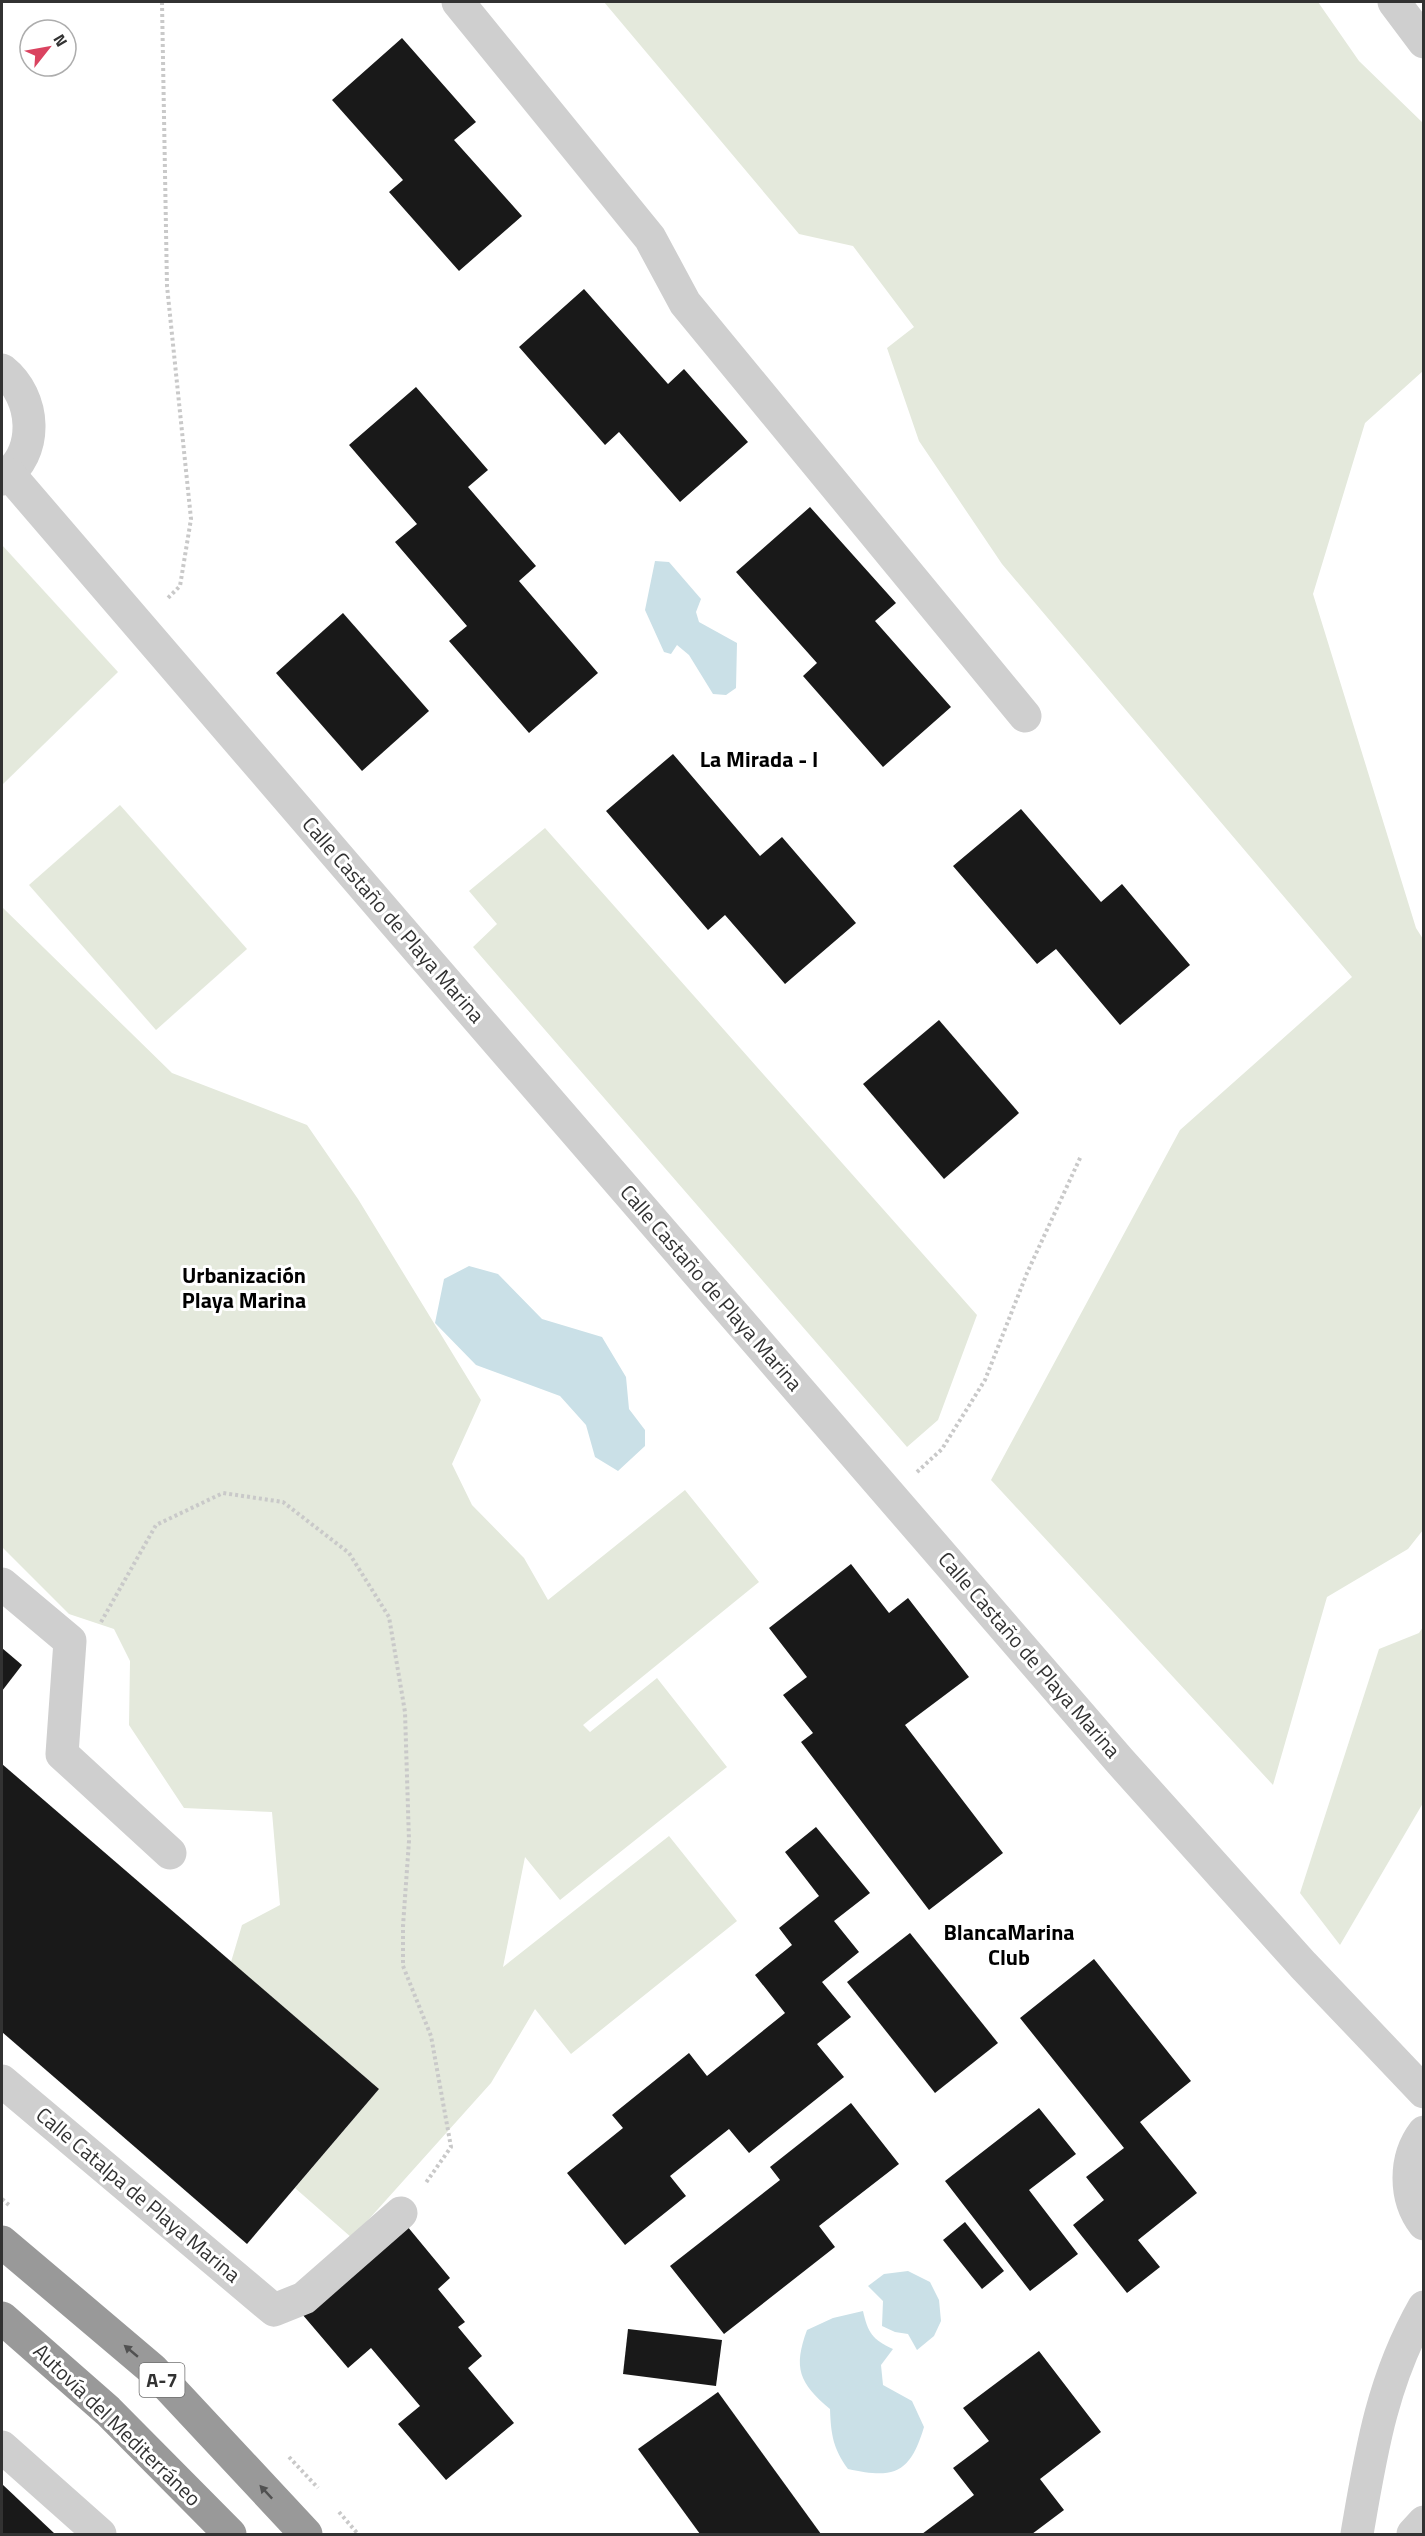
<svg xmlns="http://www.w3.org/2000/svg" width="1425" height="2536" viewBox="0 0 1425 2536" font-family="'Titillium Web',sans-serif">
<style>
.green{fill:#e4e9dc}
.water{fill:#cae0e7}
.building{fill:#191919}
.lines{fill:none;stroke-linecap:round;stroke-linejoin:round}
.path{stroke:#c9c9c9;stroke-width:4;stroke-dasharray:3 3;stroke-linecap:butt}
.minor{stroke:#cfcfcf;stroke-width:33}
.highway{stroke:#999;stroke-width:33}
.oneway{fill:#515151}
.labels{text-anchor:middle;stroke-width:6;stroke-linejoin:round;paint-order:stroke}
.shield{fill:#fff;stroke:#707070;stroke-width:1.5}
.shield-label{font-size:20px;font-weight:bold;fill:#323232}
.street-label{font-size:21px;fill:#323232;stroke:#fff}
.neighbourhood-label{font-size:22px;font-weight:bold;fill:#000;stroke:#fff}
</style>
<rect width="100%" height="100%" fill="#fff"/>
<g class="green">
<polygon points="604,2 1318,2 1359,61 1423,123 1423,371 1365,423 1313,594 1416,928 1423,939 1423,1530 1408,1549 1327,1597 1273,1785 991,1480 1180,1130 1352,977 1002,564 919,441 887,348 914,327 853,246 799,234"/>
<polygon points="2,545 118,672 2,785"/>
<polygon points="120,805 247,949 156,1030 29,885"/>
<polygon points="545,828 977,1315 938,1420 907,1447 473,947 497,924 469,891"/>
<polygon points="2,907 172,1073 307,1125 358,1199 481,1400 452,1464 472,1505 524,1558 548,1600 685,1490 759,1582 583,1725 590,1732 657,1678 727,1767 560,1900 525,1857 503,1967 669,1836 737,1921 571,2054 535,2009 491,2083 352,2238 295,2188 379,2089 231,1962 242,1925 280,1905 272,1812 184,1808 129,1725 130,1661 114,1629 69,1614 2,1547"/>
<polygon points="1423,1627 1423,1803 1340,1945 1300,1893 1379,1649 1419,1633"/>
</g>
<g class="water">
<polygon points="655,561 669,562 701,599 696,612 699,622 737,643 736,688 726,695 713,694 689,655 677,645 671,654 664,652 645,610"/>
<polygon points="469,1266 498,1274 542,1319 602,1337 626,1377 629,1409 645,1430 645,1446 618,1471 595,1457 586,1425 560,1396 476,1365 435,1323 444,1279"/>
<polygon points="908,2271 930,2282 939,2300 941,2321 934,2336 917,2350 908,2334 895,2332 882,2326 883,2301 868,2286 884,2274"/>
<path d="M 863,2311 C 868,2333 872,2339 893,2349 L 881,2365 L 883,2385 L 912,2401 L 924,2427 C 910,2474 894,2479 848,2469 C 833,2448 831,2435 830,2409 C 799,2383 793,2368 807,2330 L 833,2318 Z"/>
</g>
<g class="building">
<polygon points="402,38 476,122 454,140 522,216 459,271 389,192 403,180 332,100"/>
<polygon points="584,289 668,384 684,369 748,442 680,502 619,432 605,445 519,347"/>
<polygon points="416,387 488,470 468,487 536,566 519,581 598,673 529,733 449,641 467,626 395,542 417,524 349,445"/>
<polygon points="810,507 896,603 875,621 951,707 883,767 803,676 817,663 736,572"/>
<polygon points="343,613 429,711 362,771 276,673"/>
<polygon points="673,754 760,856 782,837 856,923 785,984 725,915 708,930 606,811"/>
<polygon points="1021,809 1101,902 1122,884 1190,965 1120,1025 1056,949 1037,964 953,866"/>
<polygon points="939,1020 1019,1113 944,1179 863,1084"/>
<polygon points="851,1564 889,1613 908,1598 969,1677 905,1725 1003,1853 929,1910 801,1742 813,1733 783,1695 807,1677 769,1628"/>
<polygon points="2,1648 22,1665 2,1691"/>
<polygon points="2,1764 379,2089 247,2244 2,2032"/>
<polygon points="816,1827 870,1893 834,1921 859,1952 822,1982 851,2017 817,2044 844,2077 749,2153 729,2129 670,2176 686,2196 625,2245 567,2173 623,2128 612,2115 689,2053 707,2076 785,2013 755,1975 792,1945 779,1928 819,1896 785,1852"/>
<polygon points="910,1933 998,2043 935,2093 847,1982"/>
<polygon points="1094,1959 1191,2081 1140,2122 1197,2193 1138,2240 1160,2267 1127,2293 1073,2225 1104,2200 1086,2177 1124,2148 1020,2018"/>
<polygon points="851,2103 899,2164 819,2226 835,2247 724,2334 670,2266 780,2180 770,2167"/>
<polygon points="1039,2108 1076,2154 1029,2190 1078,2254 1030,2291 945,2181"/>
<polygon points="965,2222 1004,2271 982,2289 943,2240"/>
<polygon points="407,2226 450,2278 438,2289 465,2322 458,2327 482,2356 468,2368 514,2423 446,2480 398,2424 420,2406 371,2348 348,2368 302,2314"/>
<polygon points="628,2329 722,2340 716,2386 623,2374"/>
<polygon points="1039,2351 1101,2432 1040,2479 1064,2510 1032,2534 922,2534 974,2495 953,2468 989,2441 963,2408"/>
<polygon points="718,2392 821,2534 700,2534 638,2449"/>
<polygon points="2,2484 55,2534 2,2534"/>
</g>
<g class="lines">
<g class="path">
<polyline points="162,2 167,286 191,519 180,586 166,600"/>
<polyline points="917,1472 942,1449 985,1380 1027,1273 1081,1156"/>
<polyline points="101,1622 156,1525 223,1493 283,1502 349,1553 389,1617 405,1712 409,1841 403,1926 403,1966 431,2036 451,2147 425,2184"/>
<polyline points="2,2199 9,2205"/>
<polyline points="289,2457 318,2488"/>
<polyline points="339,2512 358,2534"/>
</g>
<g class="minor">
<polyline points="458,2 650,238 685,303 1025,716"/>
<polyline points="1394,2 1424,42"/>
<path d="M 2,370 C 36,397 40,453 2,479"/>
<polyline points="9,474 395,923 1119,1760 1303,1965 1424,2092"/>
<polyline points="2,1584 70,1641 62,1754 170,1853"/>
<polyline points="2,2081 274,2310 304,2298 401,2213"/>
<path d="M 1424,2132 C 1404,2158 1404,2198 1424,2224"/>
<polyline points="2,2447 100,2534"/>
<path d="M 1357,2534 C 1371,2452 1382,2381 1424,2307"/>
<polyline points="1413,2534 1424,2522"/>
</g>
<g class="highway">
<polyline points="2,2242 152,2369 306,2534"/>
<polyline points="2,2318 108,2411 230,2534"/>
</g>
</g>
<defs><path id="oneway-solid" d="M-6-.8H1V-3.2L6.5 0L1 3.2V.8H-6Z" transform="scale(1.5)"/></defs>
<g class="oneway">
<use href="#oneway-solid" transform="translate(131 2351) rotate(-140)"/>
<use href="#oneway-solid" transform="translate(266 2492) rotate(-133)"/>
</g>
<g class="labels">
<rect class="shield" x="139.5" y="2363" width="45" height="34" rx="4.5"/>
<g class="shield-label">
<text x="162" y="2387">A-7</text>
</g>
<g class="street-label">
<text transform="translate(393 920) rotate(49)" y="7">Calle Castaño de Playa Marina</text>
<text transform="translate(711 1288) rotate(49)" y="7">Calle Castaño de Playa Marina</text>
<text transform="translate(1029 1655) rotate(49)" y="7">Calle Castaño de Playa Marina</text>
<text transform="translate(138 2195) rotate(40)" y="7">Calle Catalpa de Playa Marina</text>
<text transform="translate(117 2425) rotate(44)" y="7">Autovía del Mediterráneo</text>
</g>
<g class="neighbourhood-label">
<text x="759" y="767">La Mirada - I</text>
<text x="244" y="1283">Urbanización<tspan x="244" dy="25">Playa Marina</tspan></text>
<text x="1009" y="1940">BlancaMarina<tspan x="1009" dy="25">Club</tspan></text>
</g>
</g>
<rect width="1425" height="2536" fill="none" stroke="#323232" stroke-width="6"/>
<g transform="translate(48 48) rotate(59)"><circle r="28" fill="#ffffff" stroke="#adadad" stroke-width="1.5"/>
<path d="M0-4.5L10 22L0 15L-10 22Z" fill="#da4360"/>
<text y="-9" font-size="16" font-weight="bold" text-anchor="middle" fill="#323232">N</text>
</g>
</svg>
